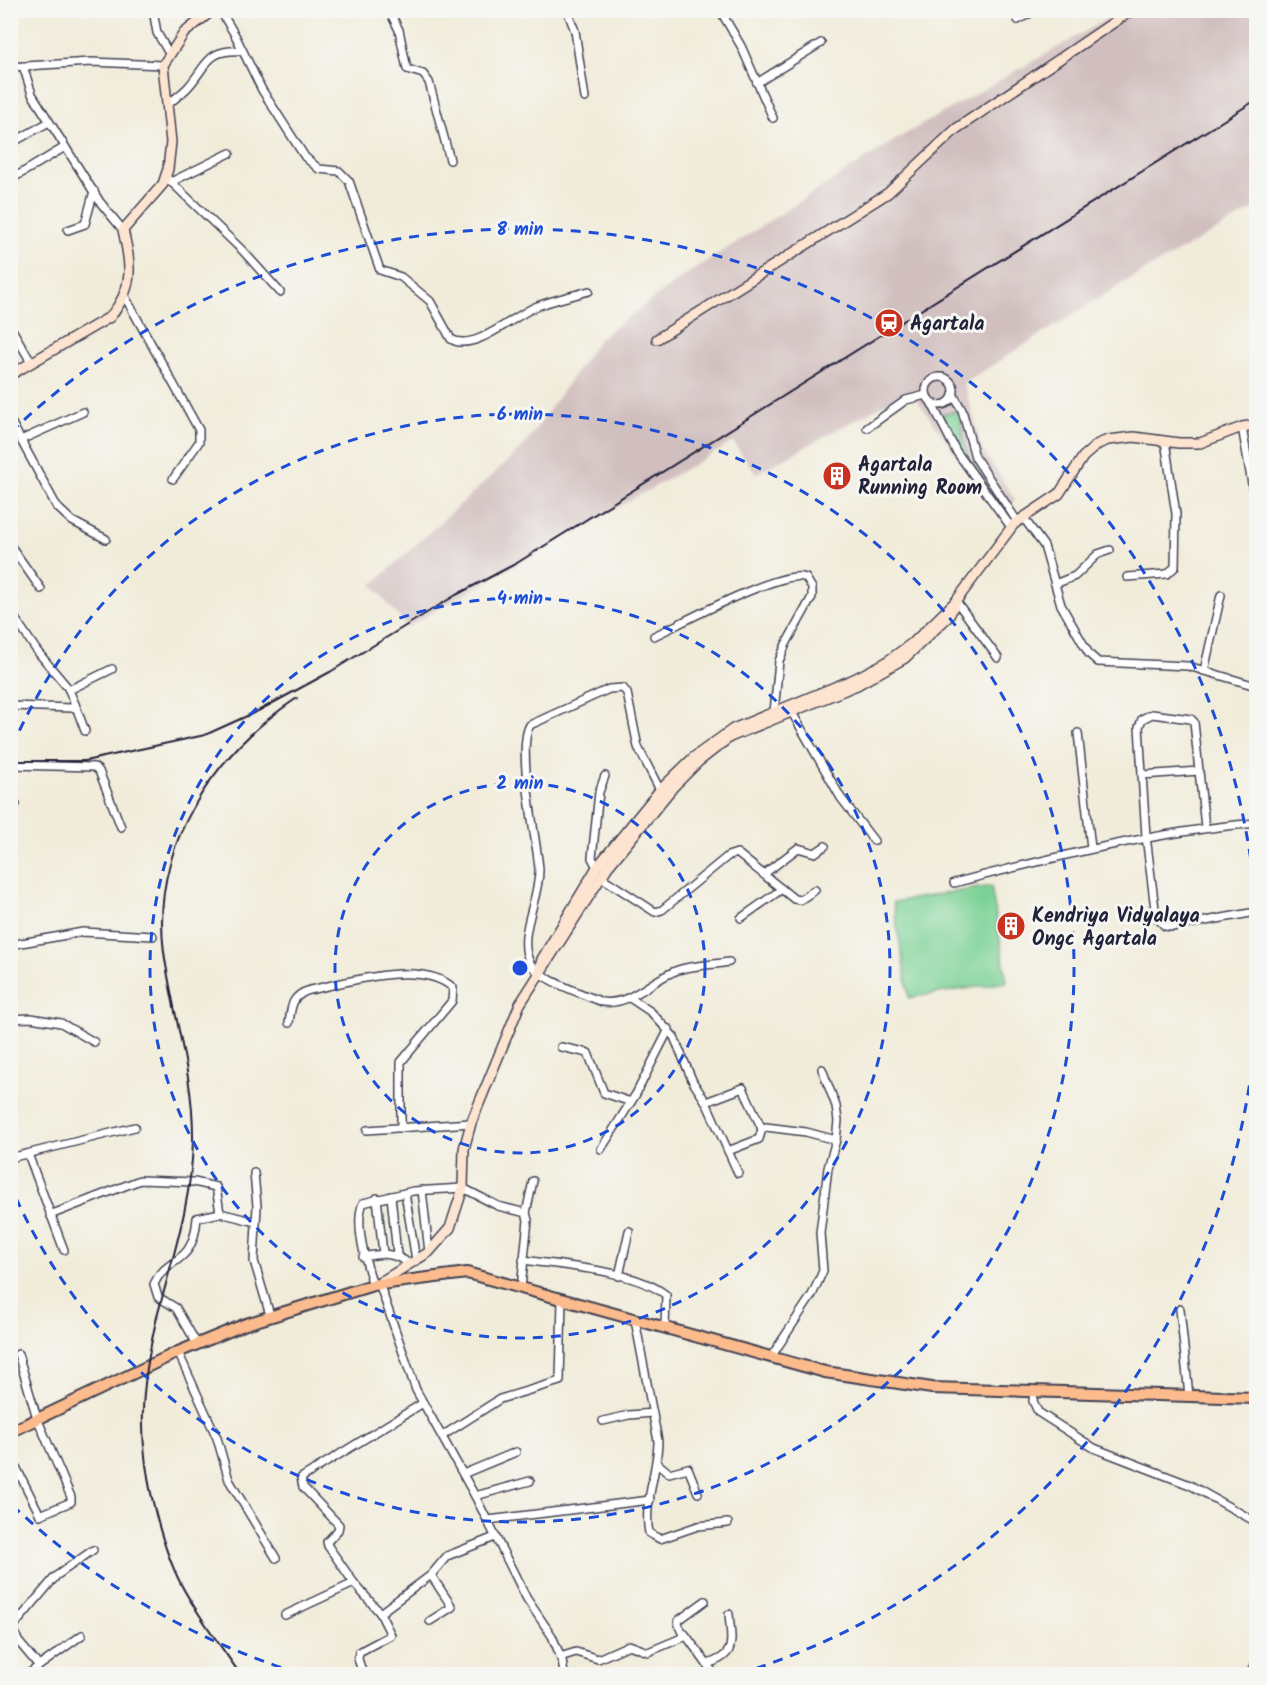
<svg xmlns="http://www.w3.org/2000/svg" width="1267" height="1685" viewBox="0 0 1267 1685" font-family="Kalam,sans-serif">
<style>
.industrial{fill:#d1bfbf}
.green{fill:#7cd296;stroke:#4f7a68;stroke-width:1.5}
.lines{fill:none;stroke-linecap:round;stroke-linejoin:round}
.street-casing{stroke:#414053;stroke-width:10}
.secondary-casing{stroke:#414053;stroke-width:12}
.primary-casing{stroke:#414053;stroke-width:14}
.street{stroke:#fff;stroke-width:7}
.secondary{stroke:#fde4d1;stroke-width:9}
.primary{stroke:#fbbb8d;stroke-width:10}
.rail{stroke:#22223b;stroke-width:2}
.ring{fill:none;stroke:#1d4ed8;stroke-width:3;stroke-dasharray:10 8}
.labels{text-anchor:middle;stroke-width:6;stroke-linejoin:round;paint-order:stroke}
.poi-label{font-size:20px;font-weight:bold;fill:#22223b;stroke:#f6f6f2;text-anchor:start}
.centre{fill:#1d4ed8;stroke:#f6f6f2;stroke-width:3}
.ring-label{font-size:18px;text-anchor:middle;font-weight:bold;fill:#1d4ed8;stroke:#f6f6f2;stroke-width:6;stroke-linejoin:round;paint-order:stroke}
</style>
<rect width="100%" height="100%" fill="#f6f6f2"/>
<filter id="ink" filterUnits="userSpaceOnUse"><feTurbulence type="fractalNoise" baseFrequency=".0167" numOctaves="2"/><feDisplacementMap in="SourceGraphic" scale="12" xChannelSelector="R" yChannelSelector="G"/><feConvolveMatrix kernelMatrix="1 2 1 2 8 2 1 2 1" color-interpolation-filters="sRGB"/></filter>
<filter id="wash" filterUnits="userSpaceOnUse"><feTurbulence type="fractalNoise" baseFrequency=".008" numOctaves="4" result="noise"/><feDisplacementMap in="SourceGraphic" scale="24" xChannelSelector="R" yChannelSelector="G"/><feGaussianBlur stdDeviation="1.35" result="paint"/><feColorMatrix in="noise" values="0 0 0 0 0 0 0 0 0 0 0 0 0 0 0 0 0 1.4 0 .05"/><feComposite in="paint" operator="in"/></filter>
<g filter="url(#wash)">
<rect width="100%" height="100%" fill="#f1ecda"/>
<polygon class="industrial" points="1121,11 1256,11 1256,208 1128,280 964,383 981,447 1015,500 999,514 917,400 906,392 756,474 733,442 407,627 372,585 524,446 599,339 678,280 895,140"/>
<g class="green">
<polygon points="959,411 964,442 969,456 1010,518 965,457 941,414"/>
<polygon points="991,886 1007,982 909,998 893,902"/>
</g>
</g>
<g filter="url(#ink)">
<g class="lines">
<g class="street-casing">
<g id="street">
<polyline points="153,10 157,33 170,55"/>
<path d="M 220,10 L 235,35 L 262,90 L 305,157 L 319,169 L 339,171 L 349,181 L 380,270 L 401,277 L 430,301 L 451,339 C 473,353 514,316 535,307 C 552,300 571,296 589,291"/>
<polyline points="389,10 399,30 407,69 423,74 429,82 450,160"/>
<polyline points="567,10 575,31 585,98"/>
<polyline points="720,10 741,46 773,118"/>
<polyline points="1018,20 1036,10"/>
<polyline points="23,66 32,94 100,202 123,230"/>
<polyline points="10,67 91,62 163,65"/>
<polyline points="757,83 821,43"/>
<path d="M 167,105 C 174,99 183,93 189,86 C 208,64 207,49 242,51"/>
<polyline points="10,144 49,122"/>
<polyline points="165,176 243,251 280,292"/>
<polyline points="10,180 65,147"/>
<polyline points="171,182 230,153"/>
<polyline points="68,230 85,224 94,191"/>
<polyline points="124,295 199,430 199,442 173,479"/>
<polyline points="10,326 31,362"/>
<circle cx="940" cy="391" r="14"/>
<polyline points="953,394 962,410 975,457 1017,521"/>
<polyline points="931,402 956,451 1011,527"/>
<polyline points="10,420 57,507 72,521 106,539"/>
<polyline points="1242,427 1256,507"/>
<polyline points="867,428 906,400 926,395"/>
<polyline points="23,439 83,412"/>
<polyline points="1023,517 1044,546 1061,605 1089,654 1098,662 1188,666 1256,686"/>
<polyline points="10,545 41,589"/>
<polyline points="1127,577 1167,574 1175,567 1176,514 1165,441"/>
<polyline points="1055,584 1075,576 1098,554 1110,550"/>
<polyline points="956,601 998,658"/>
<polyline points="10,611 37,651 68,688 75,704 72,708 10,706"/>
<path d="M 654,636 C 680,624 785,567 806,578 L 812,588 L 812,597 L 786,644 L 779,661 L 774,712"/>
<polyline points="1204,671 1221,595"/>
<polyline points="69,690 112,669"/>
<polyline points="75,704 85,731"/>
<polyline points="790,709 841,798 874,841"/>
<polyline points="1078,733 1091,848"/>
<polyline points="10,765 94,767 99,771 121,827"/>
<polyline points="1199,771 1194,722 1191,719 1152,714 1142,719 1139,727 1146,836 1156,917 1165,926 1172,927 1256,912"/>
<polyline points="1142,775 1199,771 1205,827"/>
<path d="M 660,790 L 638,747 L 627,693 L 623,688 L 609,689 L 530,725 C 516,747 537,840 539,869 C 540,900 516,935 530,963 C 539,980 584,994 602,1002 C 632,1006 651,979 678,970 C 694,965 713,965 729,962"/>
<polyline points="10,801 16,804"/>
<polyline points="597,867 592,858 599,792 605,776"/>
<polyline points="764,874 798,848 815,853 825,846"/>
<polyline points="601,877 655,912 662,910 728,856 737,853 794,899 800,900 815,890"/>
<path d="M 954,883 C 1054,857 1153,832 1256,823"/>
<polyline points="741,918 782,889"/>
<polyline points="10,945 83,932 153,936"/>
<polyline points="630,998 651,1012 674,1037 693,1082 706,1102 738,1173"/>
<polyline points="10,1019 31,1018 61,1023 94,1042"/>
<path d="M 289,1023 C 291,1006 292,995 310,990 C 348,982 422,959 453,988 L 452,1001 L 401,1062 L 401,1128"/>
<polyline points="561,1047 588,1053 604,1093 631,1102"/>
<polyline points="706,1102 743,1088 762,1129"/>
<polyline points="367,1130 471,1123"/>
<polyline points="601,1149 636,1094 669,1029"/>
<polyline points="728,1151 759,1139 762,1129 766,1127 806,1132 836,1140"/>
<polyline points="28,1154 64,1250"/>
<polyline points="10,1158 135,1127"/>
<polyline points="254,1173 257,1206 254,1261 270,1315"/>
<polyline points="422,1190 429,1252"/>
<polyline points="405,1193 416,1260"/>
<polyline points="391,1196 397,1254"/>
<polyline points="377,1198 383,1253"/>
<polyline points="526,1213 533,1181"/>
<polyline points="50,1215 140,1180 194,1182 216,1187 220,1213 256,1222"/>
<path d="M 363,1257 C 383,1253 393,1252 410,1264"/>
<path d="M 523,1260 C 564,1266 634,1270 666,1295 L 665,1328"/>
<polyline points="619,1276 629,1231"/>
<polyline points="379,1283 416,1390 475,1496 527,1599 552,1636 562,1660 564,1674"/>
<path d="M 373,1285 C 366,1263 354,1224 363,1203 L 413,1191 L 463,1188 L 498,1206 L 526,1213 L 528,1220 L 521,1288"/>
<polyline points="1180,1309 1189,1396"/>
<path d="M 635,1320 L 658,1441 C 658,1470 643,1503 649,1533 L 660,1539 L 698,1526 L 728,1523"/>
<path d="M 197,1344 L 176,1308 L 158,1297 L 154,1284 C 168,1254 193,1268 197,1218 L 220,1213"/>
<polyline points="178,1352 217,1438 229,1480 276,1558"/>
<polyline points="771,1357 812,1295 823,1271 820,1233 828,1168 836,1140 838,1121 836,1106 822,1069"/>
<polyline points="1034,1391 1033,1401 1038,1412 1094,1448 1190,1485 1256,1522"/>
<polyline points="423,1403 301,1478 303,1487 339,1525 338,1530 327,1542 328,1546 354,1583 380,1613 431,1575 447,1556 495,1537"/>
<polyline points="603,1421 629,1415 653,1413"/>
<polyline points="442,1436 500,1399 560,1381 562,1299"/>
<polyline points="10,1455 40,1515 71,1502 71,1497 37,1418 18,1354"/>
<polyline points="657,1463 669,1473 688,1468 698,1493"/>
<polyline points="463,1474 516,1452"/>
<polyline points="475,1496 530,1481"/>
<polyline points="488,1520 650,1500"/>
<polyline points="285,1615 354,1583"/>
<polyline points="430,1621 452,1607 431,1575"/>
<polyline points="685,1634 714,1674"/>
<polyline points="560,1657 576,1652 598,1659 629,1645 648,1652 684,1637 678,1624 679,1620 705,1601"/>
<path d="M 707,1664 C 738,1655 731,1641 729,1614"/>
<polyline points="39,1666 18,1641 13,1627 56,1576 93,1550"/>
<polyline points="28,1674 82,1635"/>
<polyline points="363,1674 358,1659 359,1652 391,1635 380,1613"/>
</g>
</g>
<g class="secondary-casing">
<g id="secondary">
<polyline points="657,339 888,193 956,129 1132,10"/>
<path d="M 10,375 L 110,317 C 135,287 131,265 123,230 L 163,184 L 168,169 L 171,142 L 163,65 L 184,33 L 213,10"/>
<polyline points="539,972 542,959 597,867 660,790 694,757 733,729 854,679 885,663 915,641 955,602"/>
<polyline points="379,1283 429,1252 450,1228 463,1188 464,1149 471,1123 520,1004 607,868 674,786 698,762 730,737 857,685 905,658 949,616 956,601 1014,524 1059,494 1083,457 1098,444 1108,440 1134,437 1179,443 1200,443 1242,427 1256,425"/>
<polyline points="1250,1674 1256,1665"/>
</g>
</g>
<g class="primary-casing">
<polyline id="primary" points="10,1432 178,1352 246,1324 373,1285 467,1273 825,1372 932,1388 1256,1398"/>
</g>
<use href="#street" class="street"/>
<use href="#secondary" class="secondary"/>
<use href="#primary" class="primary"/>
<g class="rail">
<polyline points="10,761 85,761 205,735 258,711 330,672 456,595 517,563 1256,100"/>
<path d="M 240,1674 C 222,1648 203,1622 187,1595 C 172,1570 162,1539 155,1511 C 137,1439 140,1389 157,1317 C 172,1259 192,1201 193,1140 C 194,1076 173,1016 164,952 C 150,847 213,754 297,698"/>
</g>
</g>
</g>
<g class="ring">
<circle cx="520" cy="968" r="185"/>
<circle cx="520" cy="968" r="370"/>
<path d="M12 747A554 554 0 1 1 12 1189"/>
<path d="M1256 1032A739 739 0 0 1 742 1673M298 1673A739 739 0 0 1 11 1504M11 432A739 739 0 0 1 1256 904"/>
</g>
<defs>
<g id="station-disc" transform="scale(1.5)"><circle r="9.5" fill="#c8321e" stroke="#f6f6f2"/><path d="M-3-6H3Q5-6 5-4V2Q5 4 3 4L4.5 6H3L1.5 4h-3L-3 6H-4.5L-3 4Q-5 4-5 2V-4Q-5-6-3-6ZM-3.5-4v3h7v-3ZM-3.5 1v1.5H-2V1ZM2 1v1.5H3.5V1Z" fill="#fff"/></g>
<g id="building-disc" transform="scale(1.5)"><circle r="9.5" fill="#c8321e" stroke="#f6f6f2"/><path d="M-4-6H4V6H1V3H-1V6H-4ZM-2.5-4.3h1.7v1.8h-1.7ZM.8-4.3h1.7v1.8H.8ZM-2.5-1h1.7V.8h-1.7ZM.8-1h1.7V.8H.8Z" fill="#fff"/></g>
</defs>
<g fill-rule="evenodd">
<use href="#station-disc" x="889" y="323"/>
<use href="#building-disc" x="837" y="476"/>
<use href="#building-disc" x="1011" y="926"/>
</g>
<g class="labels">
<g class="poi-label">
<text x="910" y="330">Agartala</text>
<text x="858" y="471">Agartala<tspan x="858" dy="23">Running Room</tspan></text>
<text x="1032" y="922">Kendriya Vidyalaya<tspan x="1032" dy="23">Ongc Agartala</tspan></text>
</g>
</g>
<circle cx="520" cy="968" r="9" class="centre"/>
<g class="ring-label">
<text x="520" y="235">8 min</text>
<text x="520" y="420">6 min</text>
<text x="520" y="604">4 min</text>
<text x="520" y="789">2 min</text>
</g>
<rect width="1267" height="1685" fill="none" stroke="#f6f6f2" stroke-width="36"/>
</svg>
